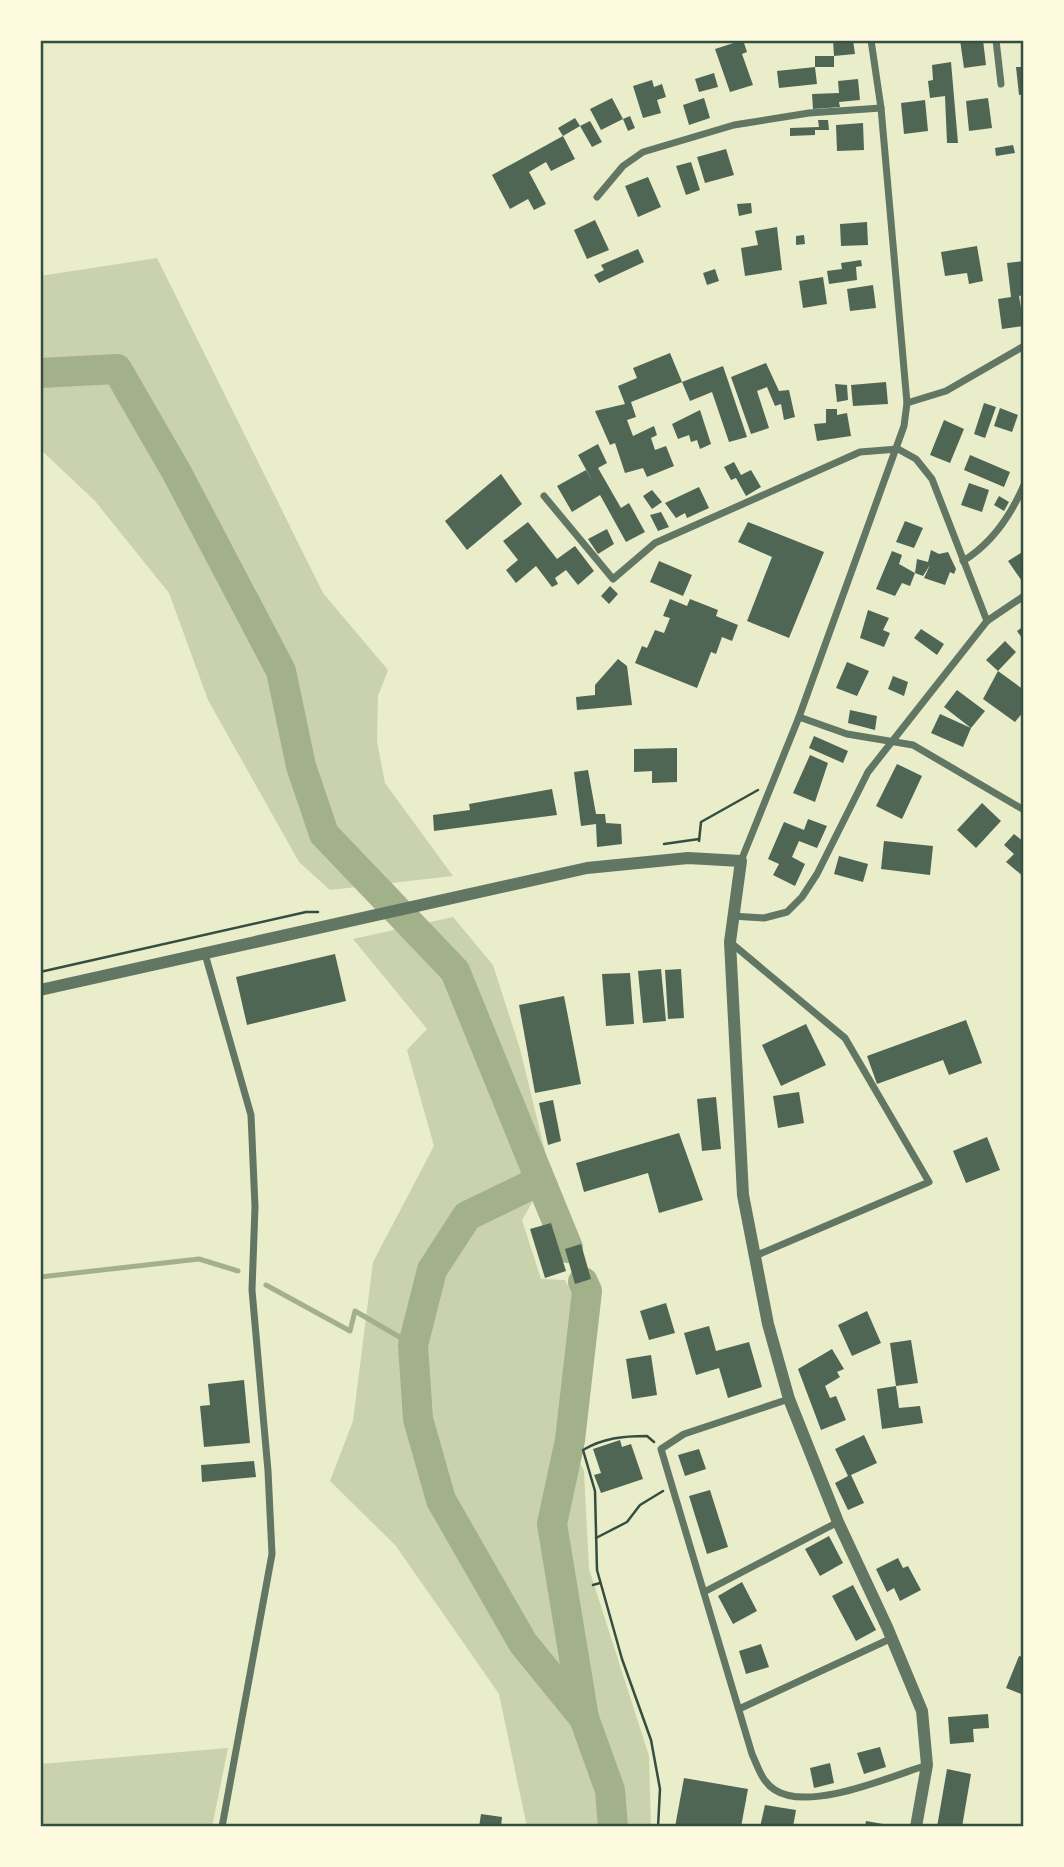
<svg xmlns="http://www.w3.org/2000/svg" width="1064" height="1867" viewBox="0 0 1064 1867" font-family="Mulish,sans-serif">
<style>
.green{fill:#cad2ad}
.lines{fill:none;stroke-linecap:round;stroke-linejoin:round}
.stream{stroke:#a3b18a;stroke-width:5}
.river{stroke:#a3b18a;stroke-width:30}
.building{fill:#4f6655}
.path{stroke:#344e41;stroke-width:2.5}
.minor{stroke:#617663;stroke-width:7}
.tertiary{stroke:#617663;stroke-width:12}
.neatline{fill:none;stroke:#344e41;stroke-width:2.5}
</style>
<rect width="100%" height="100%" fill="#e9edc9"/>
<g class="green">
<polygon points="157,258 323,593 388,670 378,696 377,741 385,783 453,876 330,890 299,862 208,700 169,593 95,501 40,449 40,276"/>
<polygon points="453,917 493,965 520,1049 550,1172 522,1220 541,1279 565,1280 575,1300 558,1418 584,1471 589,1569 649,1756 651,1827 527,1827 499,1694 396,1546 330,1481 353,1421 373,1262 434,1146 407,1050 427,1029 353,939"/>
<polygon points="228,1748 212,1827 40,1827 40,1764"/>
</g>
<g class="lines">
<g class="stream">
<polyline points="40,1277 199,1259 238,1271"/>
<polyline points="266,1285 350,1331 355,1311 413,1345"/>
</g>
<g class="river">
<polyline points="40,373 117,369 177,473 281,671 301,766 324,834 455,971 568,1248"/>
<polyline points="539,1181 467,1216 432,1270 413,1345 418,1419 441,1500 523,1643 584,1718"/>
<polyline points="583,1282 587,1291 570,1440 552,1524 584,1718 610,1790 613,1827"/>
</g>
</g>
<g class="building">
<polygon points="743,40 747,52 742,54 753,85 730,92 715,49"/>
<polygon points="833,40 853,40 855,54 834,56"/>
<polygon points="960,40 983,40 986,65 964,68"/>
<polygon points="815,56 834,56 834,67 815,67 817,84 779,88 777,71 815,67"/>
<polygon points="951,62 958,143 947,143 945,96 930,98 928,81 933,80 932,65"/>
<polygon points="1016,67 1024,67 1024,94 1019,95"/>
<polygon points="714,73 718,87 699,92 695,79"/>
<polygon points="858,79 860,100 839,102 840,107 813,109 812,94 839,93 838,81"/>
<polygon points="652,80 654,87 662,84 666,97 657,100 661,113 643,118 633,86"/>
<polygon points="612,98 623,119 601,130 590,109"/>
<polygon points="704,98 710,118 689,125 683,105"/>
<polygon points="988,98 992,128 969,131 966,101"/>
<polygon points="925,100 928,131 904,134 901,103"/>
<polygon points="630,116 635,128 628,131 623,119"/>
<polygon points="575,118 580,126 590,121 602,142 592,147 580,126 563,136 558,128"/>
<polygon points="818,120 828,120 829,130 815,130 815,135 790,136 790,128 819,127"/>
<polygon points="863,123 864,150 837,151 836,125"/>
<polygon points="563,136 575,159 551,171 546,162 529,172 546,204 534,210 528,199 510,209 492,175"/>
<polygon points="1013,145 1015,153 996,156 995,148"/>
<polygon points="726,149 734,175 705,183 697,157"/>
<polygon points="691,162 700,190 686,195 676,166"/>
<polygon points="648,177 661,207 638,217 625,186"/>
<polygon points="751,203 752,213 739,216 737,204"/>
<polygon points="595,220 609,250 587,259 574,230"/>
<polygon points="867,222 868,245 841,246 840,224"/>
<polygon points="777,227 782,270 745,276 741,248 758,245 755,231"/>
<polygon points="804,235 805,244 796,245 796,236"/>
<polygon points="977,246 983,281 969,284 967,273 945,276 941,252"/>
<polygon points="638,249 644,262 599,283 594,275 604,270 601,265"/>
<polygon points="861,260 862,266 856,267 857,280 829,284 827,271 842,269 841,263"/>
<polygon points="1024,261 1024,295 1019,296 1024,326 1002,329 998,299 1011,297 1007,263"/>
<polygon points="715,269 719,281 707,285 703,273"/>
<polygon points="823,277 827,304 803,308 799,281"/>
<polygon points="873,285 876,308 850,311 847,289"/>
<polygon points="670,353 682,382 631,402 636,417 627,420 633,436 654,426 657,435 651,438 655,450 666,446 674,466 647,477 643,468 625,473 615,443 610,445 595,411 625,404 618,386 637,378 633,368"/>
<polygon points="766,363 779,391 789,390 795,417 784,420 781,404 775,406 767,387 757,391 769,428 751,434 731,377"/>
<polygon points="723,366 747,437 729,442 712,392 690,401 682,382"/>
<polygon points="886,382 888,404 853,406 851,385"/>
<polygon points="835,384 847,385 848,400 837,402"/>
<polygon points="984,403 996,407 985,438 974,434"/>
<polygon points="1000,408 1018,415 1012,432 994,426"/>
<polygon points="826,409 837,409 837,415 847,413 851,436 817,441 814,424 826,423"/>
<polygon points="700,410 711,444 700,449 697,440 691,442 689,435 678,439 672,424"/>
<polygon points="944,420 964,429 950,463 930,455"/>
<polygon points="598,444 607,463 598,468 621,508 629,503 645,532 626,542 600,495 572,512 557,486 586,470 593,482 578,455"/>
<polygon points="970,455 1010,472 1004,487 964,470"/>
<polygon points="734,462 741,475 751,470 761,487 746,496 736,478 731,480 724,467"/>
<polygon points="501,474 522,504 467,550 445,521"/>
<polygon points="969,483 989,490 982,512 961,505"/>
<polygon points="699,487 709,508 687,518 685,513 676,518 665,503"/>
<polygon points="652,490 662,502 652,509 643,496"/>
<polygon points="999,496 1009,502 1004,511 994,505"/>
<polygon points="661,512 669,527 658,531 650,515"/>
<polygon points="905,521 923,528 914,548 896,542"/>
<polygon points="528,522 557,559 575,546 594,571 578,585 566,570 555,578 558,584 552,587 536,566 516,583 506,570 518,560 503,541"/>
<polygon points="748,522 824,552 789,638 747,621 772,557 738,542"/>
<polygon points="607,529 614,544 598,554 588,539"/>
<polygon points="931,550 939,554 948,552 956,569 954,574 950,572 945,585 924,578 930,565 923,576 915,573 910,586 902,583 895,596 876,589 892,551 902,555 899,564 915,573 917,559 928,562"/>
<polygon points="1024,551 1024,584 1008,561"/>
<polygon points="659,561 692,575 683,596 650,582"/>
<polygon points="610,586 618,594 609,604 601,596"/>
<polygon points="670,599 687,606 690,599 718,610 716,616 738,625 732,641 722,637 716,654 711,652 697,688 635,663 642,646 647,648 655,630 664,633 670,618 663,616"/>
<polygon points="868,610 889,618 883,630 890,633 884,647 860,638"/>
<polygon points="1024,626 1024,641 1017,631"/>
<polygon points="921,629 944,644 937,655 914,638"/>
<polygon points="1005,641 1016,652 998,671 1024,690 1024,711 1015,722 983,699 998,671 986,660"/>
<polygon points="618,659 627,666 632,705 577,710 576,697 595,695 595,685"/>
<polygon points="847,662 869,671 857,696 836,688"/>
<polygon points="893,676 908,682 904,696 888,689"/>
<polygon points="957,690 985,711 971,728 963,747 931,733 940,714 971,728 944,707"/>
<polygon points="850,710 877,716 875,730 848,723"/>
<polygon points="814,736 848,751 843,763 809,748"/>
<polygon points="677,748 677,782 652,783 652,771 634,772 634,749"/>
<polygon points="810,755 828,763 815,802 793,793"/>
<polygon points="897,764 922,776 902,819 876,806"/>
<polygon points="588,770 596,814 605,814 606,823 621,824 622,844 597,847 596,824 581,826 574,772"/>
<polygon points="552,789 557,815 434,831 433,815 470,810 469,804"/>
<polygon points="982,803 1001,821 976,848 957,830"/>
<polygon points="808,819 827,826 817,848 799,841 792,857 805,864 795,886 773,875 779,864 768,859 784,822 804,830"/>
<polygon points="1014,834 1024,842 1024,877 1006,862 1014,854 1004,845"/>
<polygon points="884,841 933,846 930,875 881,869"/>
<polygon points="839,856 868,864 863,882 834,874"/>
<polygon points="335,954 346,1001 247,1025 236,977"/>
<polygon points="661,969 666,1021 643,1023 638,971"/>
<polygon points="681,969 684,1018 668,1019 665,970"/>
<polygon points="630,973 634,1024 606,1026 602,974"/>
<polygon points="564,996 581,1084 535,1093 519,1005"/>
<polygon points="966,1020 982,1063 949,1075 943,1060 877,1084 867,1056"/>
<polygon points="806,1024 826,1065 781,1086 762,1045"/>
<polygon points="799,1092 804,1123 778,1128 773,1096"/>
<polygon points="716,1097 721,1149 702,1151 697,1099"/>
<polygon points="553,1100 561,1141 548,1145 539,1103"/>
<polygon points="679,1133 703,1200 659,1213 648,1173 584,1192 576,1163"/>
<polygon points="987,1137 1000,1170 966,1183 953,1151"/>
<polygon points="551,1223 566,1271 545,1278 530,1229"/>
<polygon points="581,1244 591,1279 575,1284 565,1249"/>
<polygon points="666,1303 675,1333 649,1340 640,1311"/>
<polygon points="867,1311 881,1343 852,1356 838,1325"/>
<polygon points="709,1326 716,1351 749,1342 762,1387 728,1398 719,1368 696,1375 684,1333"/>
<polygon points="911,1340 918,1383 896,1386 890,1343"/>
<polygon points="832,1349 844,1369 837,1372 840,1377 825,1386 830,1398 836,1396 846,1420 821,1430 798,1369"/>
<polygon points="651,1355 657,1395 632,1399 626,1359"/>
<polygon points="244,1380 250,1443 204,1447 200,1406 210,1405 208,1384"/>
<polygon points="896,1386 899,1408 920,1406 923,1423 882,1429 877,1389"/>
<polygon points="864,1435 877,1463 851,1475 864,1503 848,1510 835,1483 848,1476 835,1449"/>
<polygon points="620,1440 622,1447 631,1444 643,1479 601,1493 594,1475 601,1473 593,1449"/>
<polygon points="699,1449 706,1469 685,1476 678,1455"/>
<polygon points="254,1461 256,1477 202,1482 201,1465"/>
<polygon points="710,1490 728,1547 707,1554 689,1496"/>
<polygon points="829,1536 843,1563 820,1576 805,1549"/>
<polygon points="898,1558 903,1568 908,1566 921,1590 900,1601 894,1588 887,1592 876,1569"/>
<polygon points="742,1582 757,1611 733,1624 718,1596"/>
<polygon points="853,1585 876,1630 856,1641 832,1596"/>
<polygon points="761,1644 769,1667 746,1674 739,1651"/>
<polygon points="1019,1656 1024,1657 1024,1695 1006,1688"/>
<polygon points="988,1714 989,1728 973,1729 974,1742 950,1744 948,1717"/>
<polygon points="880,1747 886,1767 864,1774 857,1753"/>
<polygon points="830,1763 834,1783 814,1788 810,1768"/>
<polygon points="947,1769 971,1774 962,1827 937,1827"/>
<polygon points="684,1778 748,1789 741,1827 675,1827"/>
<polygon points="765,1805 796,1810 793,1827 760,1827"/>
<polygon points="481,1814 502,1817 501,1827 479,1827"/>
<polygon points="866,1821 889,1825 888,1827 865,1827"/>
</g>
<g class="lines">
<g class="path">
<polyline points="699,841 701,822 758,790"/>
<polyline points="664,844 699,839"/>
<polyline points="40,972 306,912 318,912"/>
<path d="M 654,1442 L 647,1436 C 623,1436 603,1438 583,1450 L 595,1491 L 597,1570 L 622,1659 L 651,1740 L 660,1789 L 658,1827"/>
<polyline points="596,1538 627,1522 640,1505 663,1491"/>
<polyline points="593,1585 600,1583"/>
</g>
<g class="minor">
<polyline points="996,40 1001,84"/>
<polyline points="597,197 623,166 643,152 734,125 809,113 881,108"/>
<polyline points="907,403 946,391 1024,346"/>
<polyline points="544,496 613,579 655,543 860,452 898,449 916,459 932,479 987,621"/>
<path d="M 963,561 C 991,544 1011,515 1024,485"/>
<polyline points="799,717 847,734 913,745 1024,810"/>
<polyline points="741,861 799,717 904,426 907,403 881,108 871,40"/>
<polyline points="732,916 764,918 787,912 802,897 817,874 868,772 987,621 1024,596"/>
<polyline points="730,942 845,1038 929,1182 755,1256"/>
<polyline points="205,954 251,1115 255,1207 252,1290 268,1471 272,1554 222,1827"/>
<path d="M 789,1399 L 684,1434 L 661,1449 L 752,1754 C 758,1767 762,1782 775,1790 C 809,1812 890,1777 927,1765"/>
<polyline points="704,1592 838,1522"/>
<polyline points="739,1709 892,1638"/>
</g>
<polyline class="tertiary" points="40,990 587,868 688,858 741,861 730,942 743,1195 768,1324 789,1399 838,1522 887,1627 922,1711 927,1765 916,1827"/>
</g>
<rect width="1064" height="1867" fill="none" stroke="#fefae0" stroke-width="84"/>
<rect x="42" y="42" width="980" height="1783" class="neatline"/>
</svg>
